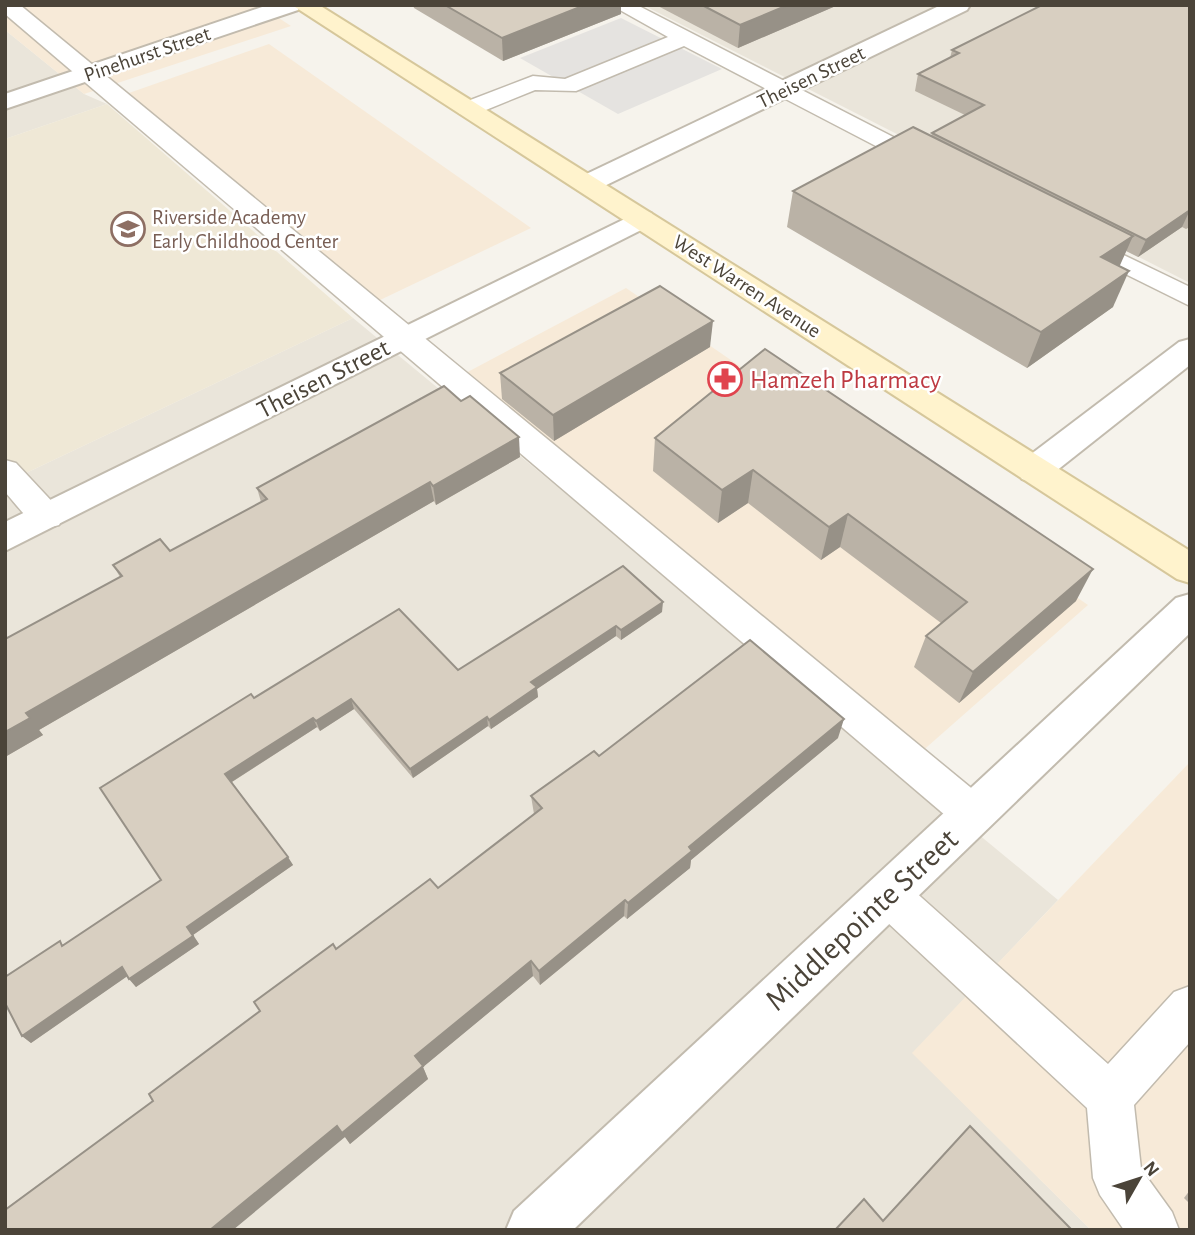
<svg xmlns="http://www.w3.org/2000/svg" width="1195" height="1235" viewBox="0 0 1195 1235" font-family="'Alegreya Sans',sans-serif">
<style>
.residential{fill:#eae5da}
.commercial{fill:#f7ead8}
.education{fill:#efe8d6}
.parking{fill:#e5e3e0}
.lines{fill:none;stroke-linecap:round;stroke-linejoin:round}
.service-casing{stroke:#c2bbae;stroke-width:3}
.minor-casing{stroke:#c2bbae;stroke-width:4}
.secondary-casing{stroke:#d6c79b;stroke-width:4}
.service{fill:#fff;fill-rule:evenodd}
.minor{fill:#fff;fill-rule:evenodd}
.secondary{fill:#fff3cd;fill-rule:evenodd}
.wall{fill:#bab2a6}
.shaded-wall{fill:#979187}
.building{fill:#d8cfc1;stroke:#979187;stroke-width:2}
.labels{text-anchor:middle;stroke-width:5;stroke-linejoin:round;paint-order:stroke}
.far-street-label{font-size:21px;fill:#4b4439;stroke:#fff}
.far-education-label{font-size:21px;fill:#785e54;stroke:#fff;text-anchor:start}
.street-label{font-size:26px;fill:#4b4439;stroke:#fff}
.health-label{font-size:26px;fill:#be3a42;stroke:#fff;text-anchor:start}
.near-street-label{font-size:32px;fill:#4b4439;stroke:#fff}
</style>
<rect width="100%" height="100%" fill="#f6f3ec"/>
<g class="residential">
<polygon points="643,5 1190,5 1190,283"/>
<polygon points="5,30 84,94 107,104 5,139"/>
<polygon points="353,318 1058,900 913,1053 1091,1230 5,1230 5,483"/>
</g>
<g class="commercial">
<polygon points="5,5 259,5 291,26 84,94 5,30"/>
<polygon points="269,44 531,228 378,301 129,93"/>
<polygon points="626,288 1088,605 919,754 462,375"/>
<polygon points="1190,762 1190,1230 1091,1230 912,1053"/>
</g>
<polygon class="education" points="107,104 353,318 5,483 5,139"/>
<polygon class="parking" points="621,18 722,69 618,114 520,58"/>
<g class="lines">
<g class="service-casing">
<g id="service">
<polygon points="5,5 20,5 987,801 993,814 987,827 973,832 959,827 5,14"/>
<polygon points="611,5 637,5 936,159 940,164 936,169 920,169 684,46 576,91 535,90 476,114 460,114 457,109 460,104 533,76 565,79 668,37"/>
<polygon points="1078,233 1190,287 1190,306 1069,246 1065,241 1069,236"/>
<path d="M 5,460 L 16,463 L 59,509 L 63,517 L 59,525 C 33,533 21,509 5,492 Z"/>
<polygon points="888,875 903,881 1108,1064 1174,992 1190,986 1190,1042 1134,1105 1141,1169 1172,1212 1179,1230 1124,1230 1100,1195 1093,1178 1087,1108 873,909 867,895 873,881"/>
</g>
</g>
<g class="minor-casing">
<g id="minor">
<polygon points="268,5 301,5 298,10 5,109 5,94"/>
<polygon points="941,5 970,5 967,10 596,190 578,190 574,184 578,178"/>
<polygon points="641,211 651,213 655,219 651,225 5,551 5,522"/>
<polygon points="1190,339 1190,365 1046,479 1034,482 1022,479 1017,470 1022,461 1179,342"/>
<polygon points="1190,594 1190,633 573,1230 506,1230 514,1211 1176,598"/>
</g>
</g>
<g class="secondary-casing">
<polygon id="secondary" points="292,5 319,5 1190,551 1190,583 1177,579"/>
</g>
<use href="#service" class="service"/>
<use href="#minor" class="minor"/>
<use href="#secondary" class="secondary"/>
</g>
<g class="wall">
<polygon points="413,5 621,5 621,14 503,61 414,8"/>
<polygon points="656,5 838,5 738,48"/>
<polygon points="1190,5 1190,227 1186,229 1182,227 1138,257 1126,251 1119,266 1113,307 1027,368 787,227 793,191 931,136 932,133 965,115 915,91 918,74 950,58 952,50"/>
<polygon points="710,347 554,441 502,399 500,373"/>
<polygon points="765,349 1076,601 959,703 914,667 926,636 941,623 840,547 821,560 748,503 718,523 653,471 655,438"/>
<polygon points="520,457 436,505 434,501 39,730 43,735 5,757 5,639 120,577 113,565 170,551 261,502 257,488"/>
<polygon points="662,612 621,640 616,636 537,689 538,697 491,729 488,726 413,778 354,709 320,731 317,727 232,782 293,865 193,935 199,944 136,987 127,976 31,1043 22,1036 60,941 63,945 161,880 254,698 458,670"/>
<polygon points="838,738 691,860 690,868 627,919 624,916 540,985 533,976 423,1067 428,1079 350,1144 345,1137 8,1207 153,1101 336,949 438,888 534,814 531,796 599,756"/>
<polygon points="970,1126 1072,1230 883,1220"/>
<polygon points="1190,1190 1190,1204 1184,1198"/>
</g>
<g class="shaded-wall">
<polygon points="585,5 621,5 621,14 503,61 502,38"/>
<polygon points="788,5 838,5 738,48 740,25"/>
<polygon points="1190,210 1182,227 1138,257 1146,240"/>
<polygon points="1133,236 1117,272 1101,257"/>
<polygon points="1129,271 1113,307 1027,368 1041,332"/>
<polygon points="713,321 710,347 554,441 553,415"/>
<polygon points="519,437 520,457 436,505 433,486"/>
<polygon points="753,470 748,503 718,523 722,490"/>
<polygon points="430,482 434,501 39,730 43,735 5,757 5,732 26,713"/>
<polygon points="848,514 840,547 821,560 829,527"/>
<polygon points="1093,569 1076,601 959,703 973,672"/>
<polygon points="663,602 662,612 621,640 621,630"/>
<polygon points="616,626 616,636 537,689 538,697 491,729 489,720 531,682"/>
<polygon points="351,699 354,709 320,731 316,721"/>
<polygon points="487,717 488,726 413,778 410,769"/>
<polygon points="313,718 317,727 230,783 225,774"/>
<polygon points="844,719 838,738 691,860 690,868 627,919 628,903 689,847"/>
<polygon points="288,857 293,865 193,935 199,944 136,987 129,979 187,927"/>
<polygon points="625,900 624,916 540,985 539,971"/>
<polygon points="531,961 533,976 423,1067 428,1079 350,1144 345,1137 233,1230 210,1230 415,1056"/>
<polygon points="122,967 129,975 31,1043 22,1036"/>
</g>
<g class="building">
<polygon points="445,5 585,5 502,38"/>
<polygon points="702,5 788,5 740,25"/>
<polygon points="1042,5 1190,5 1190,210 1146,240 932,133 984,105 918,74 959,53 952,50"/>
<polygon points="913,127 1133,236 1101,257 1129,271 1041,332 793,191"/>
<polygon points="660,286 713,321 553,415 500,373"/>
<polygon points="765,349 1093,569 973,672 926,636 967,602 848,514 829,527 753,470 722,490 655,438"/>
<polygon points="444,386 461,401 470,396 519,437 433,486 430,482 26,713 30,718 5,732 5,639 122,576 113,565 160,539 170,551 267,499 257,488"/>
<polygon points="623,566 663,602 621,630 616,626 531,682 537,687 489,720 487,717 410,769 351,699 316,721 313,718 225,774 288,857 187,927 193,936 129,979 122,967 22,1036 5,1003 5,977 60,941 62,946 161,880 100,788 251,694 254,698 399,609 458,670"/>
<polygon points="750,640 844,719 689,847 692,851 628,903 625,900 539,971 531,961 415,1056 423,1066 342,1133 337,1126 210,1230 5,1230 5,1210 153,1101 149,1094 260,1011 254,1002 333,944 336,949 430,879 438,888 542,808 531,796 594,751 599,756"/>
<polygon points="970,1126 1072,1230 835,1230 864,1199 883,1221"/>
</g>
<defs>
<g id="school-ring" transform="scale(1.75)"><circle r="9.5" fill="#fff" stroke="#8d6e63" stroke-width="1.5"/><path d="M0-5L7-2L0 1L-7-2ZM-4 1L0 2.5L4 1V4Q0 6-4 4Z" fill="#8d6e63"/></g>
<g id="pharmacy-ring" transform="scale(1.75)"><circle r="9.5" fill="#fff" stroke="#e0444e" stroke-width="1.5"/><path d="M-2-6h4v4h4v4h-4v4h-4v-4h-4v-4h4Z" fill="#e0444e"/></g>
</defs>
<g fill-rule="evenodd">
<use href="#school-ring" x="128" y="229"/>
<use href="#pharmacy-ring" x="725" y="379"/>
</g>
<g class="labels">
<g class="far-street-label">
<text transform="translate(147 54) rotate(-19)" y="7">Pinehurst Street</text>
<text transform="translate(811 77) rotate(-26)" y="7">Theisen Street</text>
<text transform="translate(747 286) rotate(33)" y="7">West Warren Avenue</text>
</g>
<g class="far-education-label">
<text x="152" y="224">Riverside Academy<tspan x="152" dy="24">Early Childhood Center</tspan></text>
</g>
<g class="street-label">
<text transform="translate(323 378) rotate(-27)" y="9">Theisen Street</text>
</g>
<g class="health-label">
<text x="750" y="388">Hamzeh Pharmacy</text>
</g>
<g class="near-street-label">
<text transform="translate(861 919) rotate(-43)" y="11">Middlepointe Street</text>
</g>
</g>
<rect width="1195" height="1235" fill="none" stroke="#4b4439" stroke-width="14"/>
<g transform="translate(1139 1179) rotate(51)" stroke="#ffffff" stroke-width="5" paint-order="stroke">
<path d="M0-5L12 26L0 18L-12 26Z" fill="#4b4439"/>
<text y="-10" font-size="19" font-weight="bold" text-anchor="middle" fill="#4b4439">N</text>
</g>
</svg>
